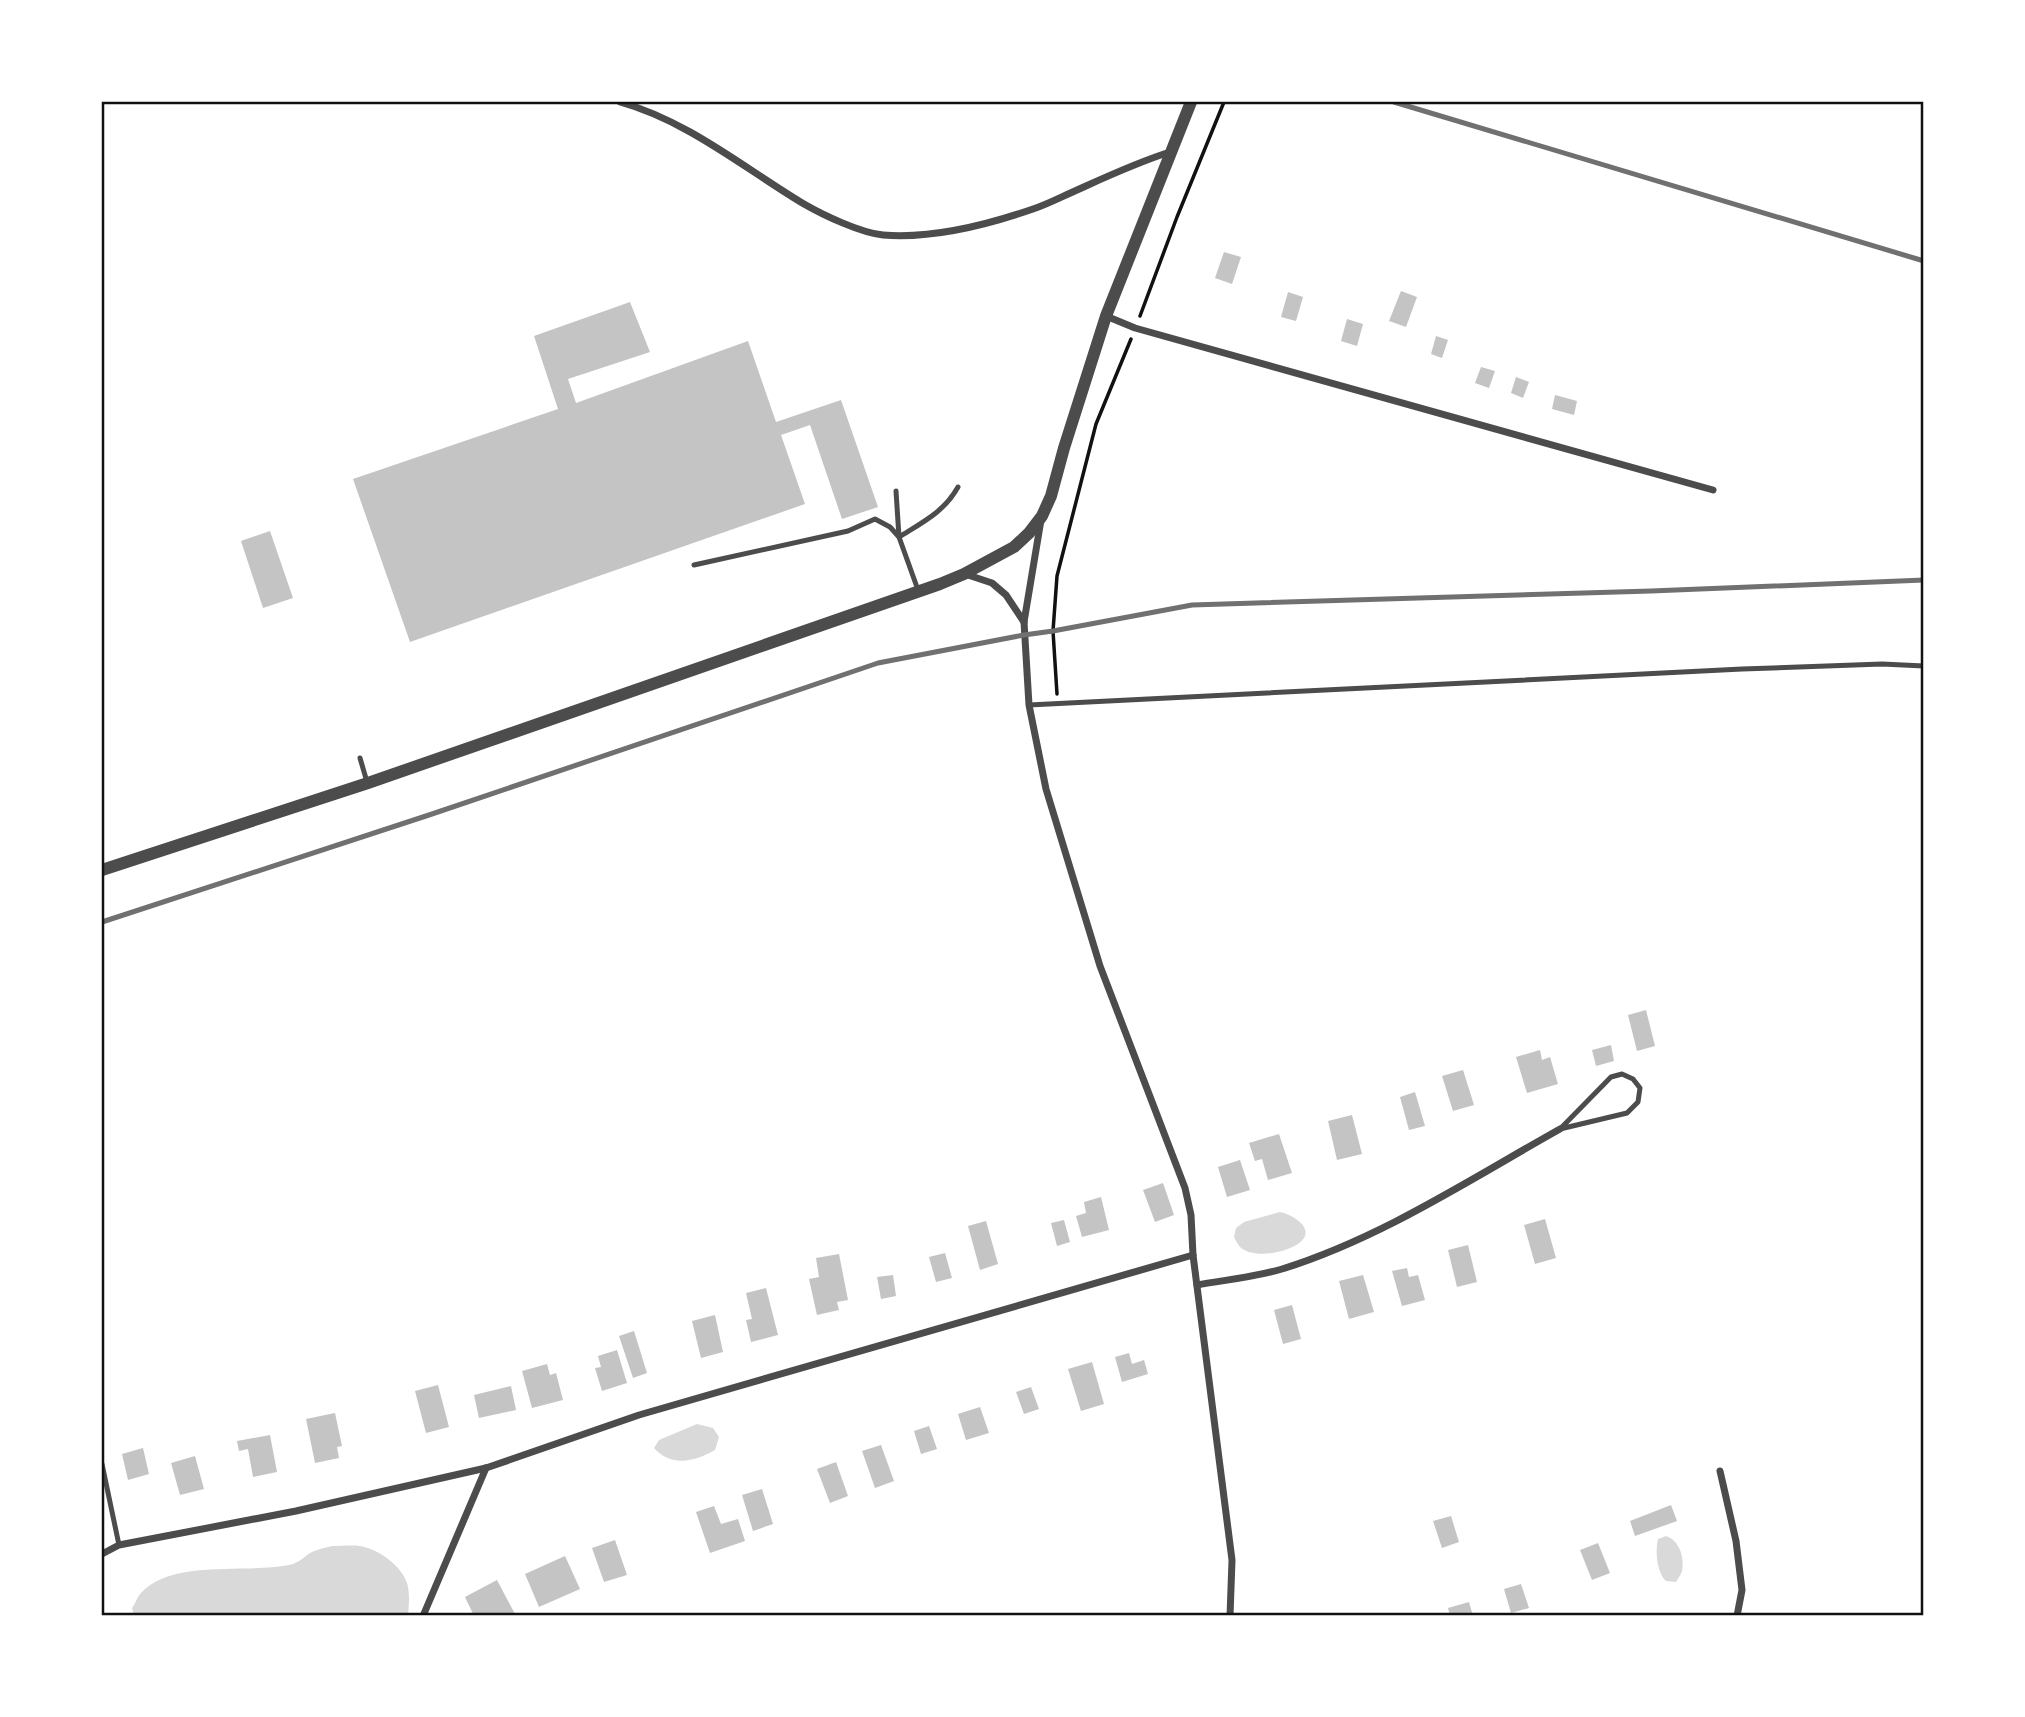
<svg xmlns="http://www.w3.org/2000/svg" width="2025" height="1717" viewBox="0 0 2025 1717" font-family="Lato,sans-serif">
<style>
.water{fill:#d9d9d9}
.building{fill:#c4c4c4}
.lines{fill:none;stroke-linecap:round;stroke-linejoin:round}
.path{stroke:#111;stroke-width:3.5}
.service{stroke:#4c4c4c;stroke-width:5}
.minor{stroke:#4c4c4c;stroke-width:7}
.tertiary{stroke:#4c4c4c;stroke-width:12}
.rail{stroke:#707070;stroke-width:5}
.neatline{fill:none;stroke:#111;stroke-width:2.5}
</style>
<rect width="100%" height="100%" fill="#fff"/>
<g class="water">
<path d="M 1280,1212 C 1294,1215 1318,1230 1298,1244 C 1284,1253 1253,1259 1240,1247 C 1237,1244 1236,1240 1234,1237 L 1236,1228 L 1244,1222 Z"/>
<path d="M 697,1424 L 713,1428 L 719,1437 L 715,1450 C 694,1462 671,1467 654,1448 L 659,1440 Z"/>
<path d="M 1666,1536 C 1679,1540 1685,1557 1682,1571 C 1681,1575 1678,1578 1676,1582 L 1666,1581 C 1657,1572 1655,1552 1658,1539 Z"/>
<path d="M 333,1546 C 341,1546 351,1545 360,1546 C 378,1549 401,1565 407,1583 C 410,1593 409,1605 408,1615 L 134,1615 L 132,1608 C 135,1604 137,1598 140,1594 C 171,1558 245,1574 289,1565 C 301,1563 306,1553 317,1550 C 322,1548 328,1547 333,1546 Z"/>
</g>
<g class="building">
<polygon points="1224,252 1241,257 1232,284 1215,278"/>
<polygon points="1401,291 1417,297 1406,327 1389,321"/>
<polygon points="1288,292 1303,297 1296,321 1281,317"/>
<polygon points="630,302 650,352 568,379 576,403 748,341 776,422 841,400 878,507 842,519 810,425 781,435 805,504 410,642 353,479 558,409 534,336"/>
<polygon points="1347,319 1363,324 1357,346 1341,341"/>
<polygon points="1436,336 1448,340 1442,358 1431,354"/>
<polygon points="1481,367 1495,371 1489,388 1475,383"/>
<polygon points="1516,377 1529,382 1523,398 1511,393"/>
<polygon points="1555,395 1577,401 1574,415 1552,409"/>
<polygon points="270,531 293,598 263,608 241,541"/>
<polygon points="1646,1010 1655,1046 1637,1051 1628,1015"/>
<polygon points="1611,1045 1614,1061 1596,1066 1592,1050"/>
<polygon points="1540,1050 1542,1060 1550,1057 1558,1084 1527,1093 1516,1057"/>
<polygon points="1463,1070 1474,1105 1453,1111 1442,1076"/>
<polygon points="1415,1092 1425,1126 1409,1130 1400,1097"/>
<polygon points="1352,1115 1362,1154 1337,1160 1328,1121"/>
<polygon points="1279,1134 1292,1173 1268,1180 1262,1159 1255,1161 1249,1143"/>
<polygon points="1240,1160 1250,1190 1227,1197 1218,1167"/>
<polygon points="1163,1183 1174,1215 1155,1222 1143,1190"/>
<polygon points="1101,1197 1109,1230 1082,1237 1076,1216 1086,1213 1084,1202"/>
<polygon points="1545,1219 1556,1258 1535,1264 1524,1225"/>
<polygon points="1064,1220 1070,1242 1057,1246 1051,1223"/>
<polygon points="986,1221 998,1264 980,1270 968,1226"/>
<polygon points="1468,1245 1477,1282 1457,1287 1448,1250"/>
<polygon points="945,1253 952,1278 936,1282 929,1257"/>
<polygon points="839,1254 848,1300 837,1302 839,1310 817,1315 809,1279 819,1277 816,1258"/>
<polygon points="1407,1268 1409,1277 1418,1275 1425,1300 1402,1306 1392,1271"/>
<polygon points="893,1275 896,1296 881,1299 877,1277"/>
<polygon points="1363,1275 1374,1312 1349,1319 1339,1281"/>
<polygon points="766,1288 778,1335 751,1342 746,1320 752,1319 746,1293"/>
<polygon points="1292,1305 1301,1339 1283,1344 1274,1310"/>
<polygon points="715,1315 723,1352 701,1358 692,1321"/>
<polygon points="634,1331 647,1373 633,1378 619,1336"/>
<polygon points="617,1350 627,1383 602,1391 595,1368 601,1367 598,1356"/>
<polygon points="1129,1353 1132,1364 1144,1360 1148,1374 1122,1382 1115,1357"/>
<polygon points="1092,1362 1104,1404 1081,1411 1068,1369"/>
<polygon points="547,1364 550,1375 556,1373 563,1400 532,1408 522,1371"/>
<polygon points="438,1385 449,1427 426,1433 415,1391"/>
<polygon points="511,1386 516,1410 479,1418 474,1395"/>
<polygon points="1031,1387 1039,1409 1024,1414 1016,1392"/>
<polygon points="980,1407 989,1433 966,1440 958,1414"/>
<polygon points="335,1413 342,1446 337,1447 339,1458 315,1463 306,1419"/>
<polygon points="929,1426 937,1449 921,1454 914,1431"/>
<polygon points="270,1435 277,1472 253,1477 248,1449 239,1451 237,1441"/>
<polygon points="881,1445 894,1481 875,1488 862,1451"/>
<polygon points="143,1448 149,1474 128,1480 122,1454"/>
<polygon points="195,1456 204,1489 180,1495 171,1463"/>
<polygon points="836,1462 848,1496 830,1503 817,1469"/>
<polygon points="762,1489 773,1524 753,1531 742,1495"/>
<polygon points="1671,1505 1677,1521 1635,1536 1630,1521"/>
<polygon points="714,1506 721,1524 738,1519 745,1541 710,1553 696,1512"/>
<polygon points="1451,1516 1459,1542 1442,1548 1433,1521"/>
<polygon points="615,1540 627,1575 604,1582 592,1548"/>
<polygon points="1598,1543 1610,1573 1592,1580 1580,1550"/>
<polygon points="565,1556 580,1589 539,1607 525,1574"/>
<polygon points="497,1580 516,1616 474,1616 465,1597"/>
<polygon points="1521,1584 1529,1608 1511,1613 1504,1589"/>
<polygon points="1469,1602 1473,1616 1450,1616 1448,1608"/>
</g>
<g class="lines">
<g class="path">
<polyline points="1140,316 1177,217 1224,102"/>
<polyline points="1057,694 1053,631 1057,576 1096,424 1131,339"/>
</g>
<g class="service">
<path d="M 896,491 L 899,537 C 923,522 944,512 958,487"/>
<polyline points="694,565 848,531 875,519 890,527 899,537 918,590"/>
<polyline points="1029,705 1742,669 1882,664 1924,666"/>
<polyline points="360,758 367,782"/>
<polygon points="1622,1074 1633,1079 1640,1088 1638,1102 1627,1113 1560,1129 1611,1077"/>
<polyline points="102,1464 119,1545"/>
</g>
<g class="minor">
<path d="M 620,102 C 688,121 744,168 804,204 C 823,215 861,233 883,235 C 933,239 987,225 1033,209 C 1048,204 1063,196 1077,190 C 1108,176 1138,162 1170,152"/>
<polyline points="1106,316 1135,328 1713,490"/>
<polyline points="1041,520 1024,622 1029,705 1046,789 1100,966 1185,1188 1191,1215 1193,1255 1232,1560 1230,1616"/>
<polyline points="965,574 992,583 1006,595 1024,622"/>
<path d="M 1197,1285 C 1225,1280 1255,1277 1282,1269 C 1381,1238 1469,1180 1560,1129"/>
<polyline points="1720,1471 1736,1541 1742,1590 1737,1616"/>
<polyline points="102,1554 119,1545 296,1511 486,1468 639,1415 1193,1255"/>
<polyline points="423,1616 486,1468"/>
</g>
<polyline class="tertiary" points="102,870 368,783 940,584 964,574 1014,547 1029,533 1042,516 1051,496 1064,448 1106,316 1191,102"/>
<g class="rail">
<polyline points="1394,102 1924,261"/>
<polyline points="102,922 429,815 878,663 1024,635 1053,631 1192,605 1651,591 1924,580"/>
</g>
</g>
<rect width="2025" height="1717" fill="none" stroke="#ffffff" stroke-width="206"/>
<rect x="103" y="103" width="1819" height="1511" class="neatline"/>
</svg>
